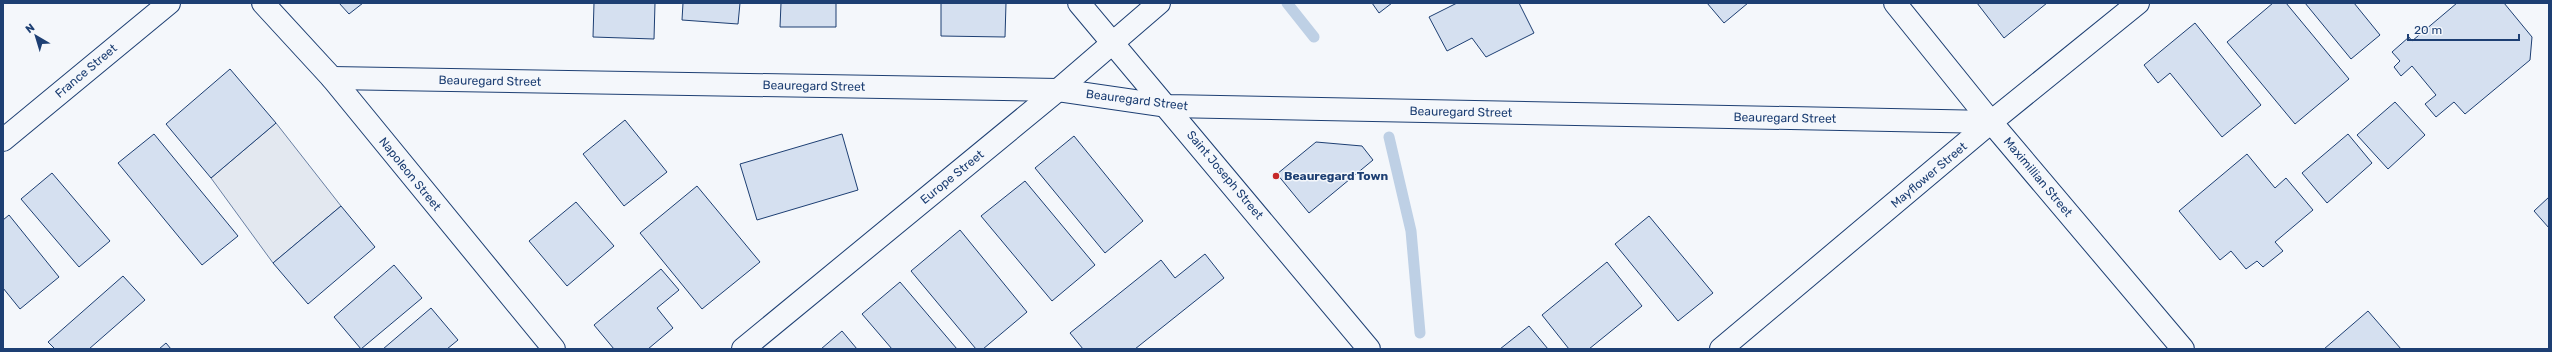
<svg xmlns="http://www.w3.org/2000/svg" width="2552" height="352" viewBox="0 0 2552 352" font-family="Rubik,sans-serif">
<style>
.parking{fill:#e3e8f0;stroke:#687fa3}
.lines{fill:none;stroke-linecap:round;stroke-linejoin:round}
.stream{stroke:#bed0e5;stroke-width:11}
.building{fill:#d5e0f0;stroke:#1d3f73}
.street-casing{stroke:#1d3f73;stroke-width:24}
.street{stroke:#f4f7fb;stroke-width:22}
.poi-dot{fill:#c62828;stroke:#f4f7fb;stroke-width:1.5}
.labels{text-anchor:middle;stroke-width:3;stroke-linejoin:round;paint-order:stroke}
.street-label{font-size:12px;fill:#1d3f73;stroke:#f4f7fb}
.poi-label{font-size:12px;font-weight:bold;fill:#1d3f73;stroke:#f4f7fb;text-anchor:start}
</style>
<rect width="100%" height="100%" fill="#f4f7fb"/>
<polygon class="parking" points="276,123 341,206 273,263 211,178"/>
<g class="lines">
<g class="stream">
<polyline points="1287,3 1314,37"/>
<polyline points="1389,137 1411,231 1420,333"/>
</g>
</g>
<g class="building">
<polygon points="339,3 363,3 349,14"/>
<polygon points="594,3 655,3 654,39 593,37"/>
<polygon points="683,3 740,3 738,24 682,20"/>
<polygon points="781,3 836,3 836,27 780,27"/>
<polygon points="941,3 1006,3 1005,37 941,36"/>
<polygon points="1372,3 1392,3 1379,13"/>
<polygon points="1457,3 1519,3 1534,33 1486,57 1472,38 1447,51 1429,17"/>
<polygon points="1707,3 1748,3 1724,23"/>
<polygon points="1977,3 2047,3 2004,38"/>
<polygon points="2273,3 2286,3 2349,79 2295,124 2227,42"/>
<polygon points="2305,3 2354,3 2380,35 2351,59"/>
<polygon points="2457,3 2504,3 2532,37 2530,60 2465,114 2454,102 2436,117 2425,104 2436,95 2412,66 2401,76 2394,67 2400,61 2392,52 2409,37 2412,41"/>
<polygon points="2195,23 2261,105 2222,137 2170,73 2158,83 2144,65"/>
<polygon points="230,69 276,123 211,178 166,124"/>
<polygon points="2395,102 2425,135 2388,169 2357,135"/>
<polygon points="625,120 667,172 624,206 583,154"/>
<polygon points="154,134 238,236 202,265 118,163"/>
<polygon points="842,134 858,190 757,220 740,164"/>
<polygon points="2348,134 2372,163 2327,203 2302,173"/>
<polygon points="1074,136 1143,221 1105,253 1035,168"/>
<polygon points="1316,142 1362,146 1373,160 1309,213 1277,174"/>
<polygon points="2247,154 2275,188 2286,178 2313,210 2275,242 2283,251 2263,267 2257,261 2246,269 2231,251 2220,260 2179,211"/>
<polygon points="52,173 110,241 79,267 21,199"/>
<polygon points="1025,181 1095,265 1052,301 981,216"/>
<polygon points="697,186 760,262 702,309 640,233"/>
<polygon points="2549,197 2549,228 2534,211"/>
<polygon points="576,202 614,246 567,286 529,241"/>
<polygon points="341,206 375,247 308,304 273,263"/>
<polygon points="9,215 59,277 20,309 3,288 3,220"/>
<polygon points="1649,216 1713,293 1678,321 1615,244"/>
<polygon points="960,230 1027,312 983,349 976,349 911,271"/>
<polygon points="1205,254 1224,278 1135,349 1083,349 1070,333 1161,260 1175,278"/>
<polygon points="1607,262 1642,306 1589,349 1569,349 1542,315"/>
<polygon points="394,265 422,298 361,349 334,317"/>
<polygon points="661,269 679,290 657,308 673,328 648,349 614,349 594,325"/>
<polygon points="123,276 145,300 89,349 55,349 48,342"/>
<polygon points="900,282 957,349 892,349 862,314"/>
<polygon points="431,308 458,340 447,349 383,349"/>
<polygon points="2368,311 2401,349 2324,349"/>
<polygon points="1529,326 1548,349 1500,349"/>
<polygon points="842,331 857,349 821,349"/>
<polygon points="166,343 171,349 159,349"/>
</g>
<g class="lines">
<g class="street-casing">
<g id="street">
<polyline points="263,3 332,78 554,349"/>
<polyline points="1079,3 1369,349"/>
<polyline points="1895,3 1991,122 2183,349"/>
<polyline points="332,78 1058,90 1168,106 1991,122"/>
<polyline points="3,140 169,3"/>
<polyline points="743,349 1058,90 1159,3"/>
<polyline points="1721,349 1991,122 2138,3"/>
</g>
</g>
<use href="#street" class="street"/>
</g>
<circle class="poi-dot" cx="1276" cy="176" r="4"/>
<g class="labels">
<g class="street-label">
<text transform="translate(86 71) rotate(-40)" y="4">France Street</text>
<text transform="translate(490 81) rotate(1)" y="4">Beauregard Street</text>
<text transform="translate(814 86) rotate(1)" y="4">Beauregard Street</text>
<text transform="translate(1137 100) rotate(7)" y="4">Beauregard Street</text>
<text transform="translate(1461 112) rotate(1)" y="4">Beauregard Street</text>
<text transform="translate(1785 118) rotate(1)" y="4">Beauregard Street</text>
<text transform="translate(410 174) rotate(51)" y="4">Napoleon Street</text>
<text transform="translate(1225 175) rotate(50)" y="4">Saint Joseph Street</text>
<text transform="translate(1929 175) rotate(-40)" y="4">Mayflower Street</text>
<text transform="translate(952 177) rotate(-39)" y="4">Europe Street</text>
<text transform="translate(2038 177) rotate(50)" y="4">Maximillian Street</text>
</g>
<g class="poi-label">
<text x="1284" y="180">Beauregard Town</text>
</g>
</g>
<rect width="2552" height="352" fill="none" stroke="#1d3f73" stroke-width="8"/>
<g transform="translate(36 36) rotate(322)" stroke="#f4f7fb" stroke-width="3" paint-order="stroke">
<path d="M0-3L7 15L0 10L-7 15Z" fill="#1d3f73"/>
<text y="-6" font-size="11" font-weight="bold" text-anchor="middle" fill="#1d3f73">N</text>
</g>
<path d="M2408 34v6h111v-6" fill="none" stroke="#1d3f73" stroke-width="2"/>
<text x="2414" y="34" font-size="12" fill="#1d3f73" stroke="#f4f7fb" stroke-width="3" paint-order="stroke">20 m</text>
</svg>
